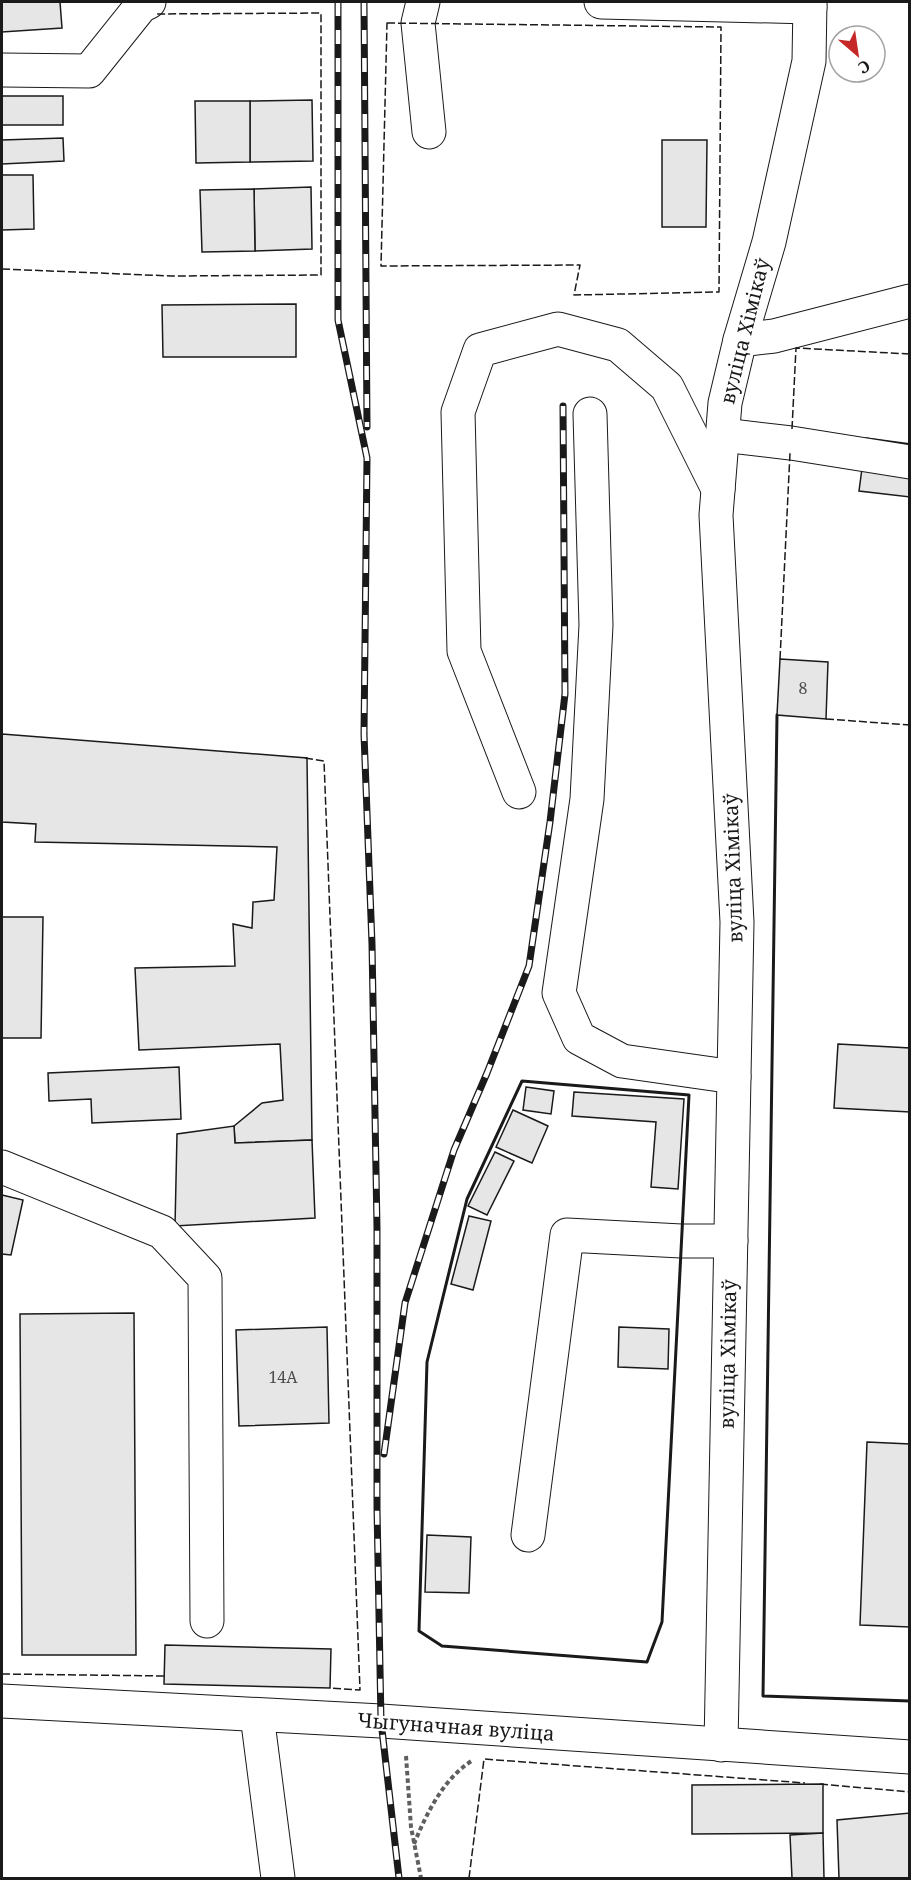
<svg xmlns="http://www.w3.org/2000/svg" width="911" height="1880" viewBox="0 0 911 1880" font-family="'Noto Serif',serif">
<style>
.building{fill:#e6e6e6;stroke:#1a1a1a;stroke-width:1.5}
.lines{fill:none;stroke-linecap:round;stroke-linejoin:round}
.minor-casing{stroke:#1a1a1a;stroke-width:35}
.path{stroke:#5f5f5f;stroke-width:4;stroke-dasharray:4.5 3;stroke-linecap:butt}
.minor{stroke:#fff;stroke-width:33}
.rail-casing{stroke:#1a1a1a;stroke-width:7}
.rail{stroke:#fff;stroke-width:4.5;stroke-dasharray:14;stroke-linecap:butt}
.fence{stroke:#1a1a1a;stroke-width:1.5;stroke-dasharray:8 3;stroke-linecap:butt}
.wall{stroke:#1a1a1a;stroke-width:3}
.labels{text-anchor:middle;stroke-width:4.5;stroke-linejoin:round;paint-order:stroke}
.number-label{font-size:16px;fill:#4d4d4d}
.street-label{font-size:20px;fill:#1a1a1a;stroke:#fff}
</style>
<rect width="100%" height="100%" fill="#fff"/>
<g class="building">
<polygon points="2,2 60,2 62,28 2,32"/>
<rect x="2" y="96" width="61" height="29"/>
<polygon points="312,100 313,161 250,162 250,101"/>
<polygon points="195,101 250,101 250,162 196,163"/>
<polygon points="63,138 64,161 2,164 2,140"/>
<polygon points="662,140 707,140 706,227 662,227"/>
<polygon points="2,175 33,175 34,229 2,230"/>
<polygon points="311,187 312,249 255,251 254,189"/>
<polygon points="254,189 255,251 202,252 200,190"/>
<polygon points="296,304 296,357 163,357 162,305"/>
<polygon points="866,438 910,444 910,497 859,491"/>
<polygon points="780,659 828,662 826,719 777,715"/>
<polygon points="2,734 307,758 312,1140 235,1143 234,1126 262,1103 283,1100 280,1044 139,1050 135,968 235,966 233,924 252,928 253,902 274,900 277,847 35,842 36,824 2,822"/>
<polygon points="2,917 43,917 41,1038 2,1038"/>
<polygon points="838,1044 910,1048 910,1112 834,1108"/>
<polygon points="179,1067 181,1119 92,1123 91,1099 49,1101 48,1073"/>
<polygon points="526,1087 554,1091 551,1114 523,1110"/>
<polygon points="574,1092 684,1099 678,1189 651,1187 656,1122 572,1116"/>
<polygon points="513,1110 548,1126 532,1163 496,1147"/>
<polygon points="234,1126 235,1143 312,1140 315,1218 175,1226 177,1134"/>
<polygon points="495,1152 514,1161 487,1215 468,1206"/>
<polygon points="2,1195 23,1200 11,1255 2,1254"/>
<polygon points="469,1216 491,1221 473,1290 451,1284"/>
<polygon points="134,1313 136,1655 22,1655 20,1314"/>
<polygon points="327,1327 329,1423 239,1426 236,1330"/>
<polygon points="619,1327 669,1329 668,1369 618,1367"/>
<polygon points="867,1442 910,1444 910,1627 860,1625"/>
<polygon points="427,1535 471,1537 469,1593 425,1592"/>
<polygon points="165,1645 331,1649 330,1688 164,1684"/>
<polygon points="823,1784 823,1833 692,1834 692,1785"/>
<polygon points="910,1813 910,1878 839,1878 837,1820"/>
<polygon points="823,1833 824,1878 792,1878 790,1835"/>
</g>
<g class="lines">
<g class="minor-casing">
<g id="minor">
<polyline points="423,2 418,23 429,132"/>
<polyline points="601,2 810,7"/>
<polyline points="2,70 89,71 141,6 149,2"/>
<polyline points="740,340 774,336 910,301"/>
<polyline points="590,414 596,625 587,799 559,993 579,1038 622,1061 734,1077"/>
<polyline points="723,435 791,443 910,462"/>
<polyline points="519,792 464,651 458,412 480,350 558,329 618,345 667,387 718,489"/>
<polyline points="2,1167 162,1232 205,1278 207,1621"/>
<polyline points="528,1535 567,1235 681,1241 731,1241"/>
<polyline points="2,1701 381,1721 910,1757"/>
<polyline points="257,1715 278,1878"/>
<polyline points="721,1745 737,922 716,515 725,403 740,340 769,242 809,61 810,2"/>
</g>
</g>
<g class="path">
<polyline points="406,1756 411,1827 421,1878"/>
<path d="M 414,1844 C 427,1812 444,1778 473,1760"/>
</g>
<use href="#minor" class="minor"/>
<g class="rail-casing">
<g id="rail">
<polyline points="338,2 338,320 367,458 364,734 372,944 377,1228 377,1508 381,1721 399,1878"/>
<polyline points="364,2 367,427"/>
<polyline points="384,1454 405,1303 454,1150 487,1073 529,966 550,822 565,694 563,406"/>
</g>
</g>
<use href="#rail" class="rail"/>
<g class="fence">
<polygon points="387,23 721,27 719,292 574,295 580,265 381,266"/>
<polyline points="2,269 171,276 321,275 321,13 155,14"/>
<polyline points="792,429 796,348 910,354"/>
<polyline points="780,659 790,453"/>
<polyline points="826,719 910,725"/>
<polyline points="305,758 324,761 360,1690 330,1688"/>
<polyline points="2,1674 165,1676"/>
<polyline points="820,1784 910,1792"/>
<polyline points="469,1878 484,1759 805,1783"/>
</g>
<g class="wall">
<polyline points="777,715 763,1696 910,1701"/>
<polygon points="522,1081 689,1095 662,1622 647,1662 442,1646 419,1631 427,1362 467,1199"/>
</g>
</g>
<g class="labels">
<g class="number-label">
<text x="803" y="694">8</text>
<text x="283" y="1383">14А</text>
</g>
<g class="street-label">
<text transform="translate(745 331) rotate(-76)" y="7">вуліца Хімікаў</text>
<text transform="translate(733 868) rotate(-92)" y="7">вуліца Хімікаў</text>
<text transform="translate(728 1354) rotate(-89)" y="7">вуліца Хімікаў</text>
<text transform="translate(456 1727) rotate(4)" y="7">Чыгуначная вуліца</text>
</g>
</g>
<rect width="911" height="1880" fill="none" stroke="#1a1a1a" stroke-width="6"/>
<g transform="translate(857 54) rotate(151)"><circle r="28" fill="#ffffff" stroke="#a3a3a3" stroke-width="1.5"/>
<path d="M0-4.5L10 22L0 15L-10 22Z" fill="#c62828"/>
<text y="-9" font-size="16" font-weight="bold" text-anchor="middle" fill="#1a1a1a">С</text>
</g>
</svg>
